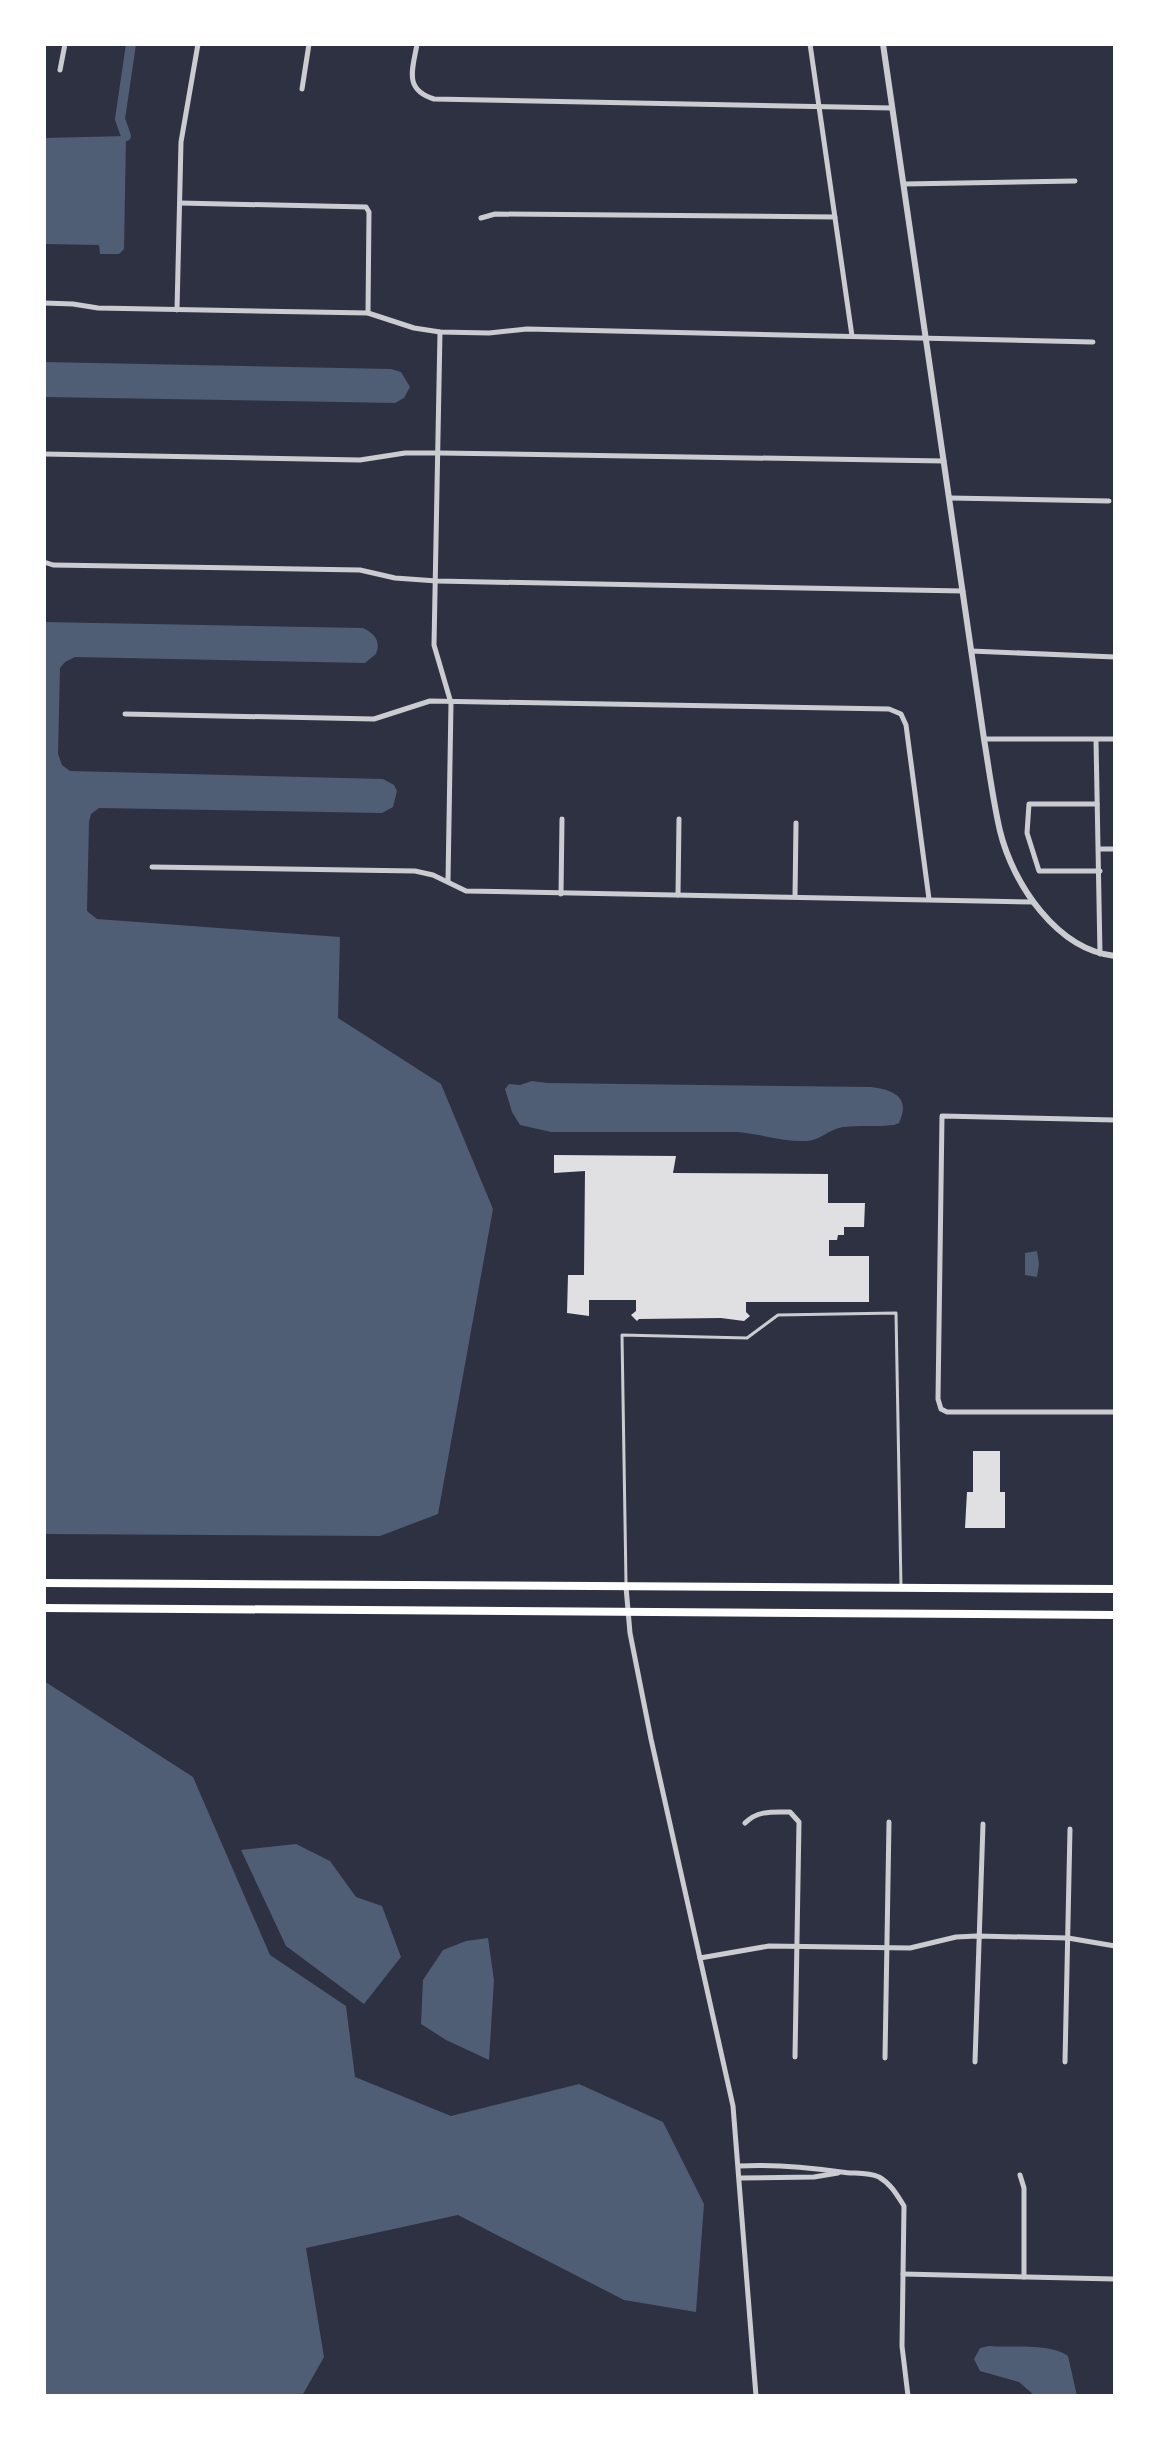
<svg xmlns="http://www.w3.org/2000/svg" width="1159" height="2440" viewBox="0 0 1159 2440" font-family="Commissioner,sans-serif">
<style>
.water{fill:#4f5d75}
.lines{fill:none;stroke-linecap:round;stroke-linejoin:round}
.canal{stroke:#4f5d75;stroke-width:10}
.building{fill:#e0e0e3}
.service{stroke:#caccd0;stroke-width:3}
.minor{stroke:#caccd0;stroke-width:5}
.tertiary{stroke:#caccd0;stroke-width:6}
.primary{stroke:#fff;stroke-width:8}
</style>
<rect width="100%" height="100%" fill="#2d3142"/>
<g class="water">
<polygon points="126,136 124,249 119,254 100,254 99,245 44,244 44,138"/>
<polygon points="44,362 391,369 401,372 410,387 404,398 395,403 44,397"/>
<path d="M 44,622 L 363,628 C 375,634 381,641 376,654 L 365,663 L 75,657 L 65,662 L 60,668 L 58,754 L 62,765 L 70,771 L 383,779 L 394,785 L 397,791 L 393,807 L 382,813 L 99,808 L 91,814 L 89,822 L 87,911 L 97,919 L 340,937 L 338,1018 L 441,1084 L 493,1209 L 438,1514 L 380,1536 L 44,1534 Z"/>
<path d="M 532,1081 L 547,1083 L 871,1087 C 894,1090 911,1097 899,1123 L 894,1125 C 877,1127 859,1125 843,1127 C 829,1129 821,1140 807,1141 C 783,1142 761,1134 737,1132 L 551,1132 L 520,1125 L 512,1112 L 505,1089 L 509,1084 L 520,1085 Z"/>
<polygon points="1037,1251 1039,1264 1037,1277 1025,1275 1025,1253"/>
<polygon points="44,1681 193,1777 270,1955 346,2006 355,2077 451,2116 579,2084 663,2122 704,2204 696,2312 624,2300 458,2215 306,2248 324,2357 302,2396 44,2396"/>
<polygon points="296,1844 330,1861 356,1897 382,1906 401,1957 364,2004 286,1946 241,1850"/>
<polygon points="488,1938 494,1980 489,2060 446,2040 421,2024 423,1980 443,1950 466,1941"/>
<path d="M 989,2346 C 1012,2348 1050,2343 1068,2356 L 1077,2396 L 1035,2396 L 1019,2382 L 980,2371 L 974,2359 L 980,2348 Z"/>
</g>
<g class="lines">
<polyline class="canal" points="126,136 120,119 131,44"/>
</g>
<g class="building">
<polygon points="554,1155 676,1156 673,1173 828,1174 828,1203 865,1203 864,1227 844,1227 844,1235 838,1235 837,1240 829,1240 829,1256 869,1256 869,1302 746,1302 746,1312 750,1316 744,1321 721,1318 639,1319 637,1321 631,1315 636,1311 636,1300 589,1300 589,1316 567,1313 568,1275 584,1275 585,1171 554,1173"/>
<polygon points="973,1451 1000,1451 1000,1492 1005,1492 1005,1528 965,1528 967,1492 973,1492"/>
</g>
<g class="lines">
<polyline class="service" points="626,1583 622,1335 747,1338 778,1315 896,1313 901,1587"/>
<g class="minor">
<path d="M 417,44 C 413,69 403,89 434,99 L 892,108"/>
<polyline points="810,44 852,336"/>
<polyline points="60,70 65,44"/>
<polyline points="302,89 309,44"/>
<polyline points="904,184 1075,181"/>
<polyline points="180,203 366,207 369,212 368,313"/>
<polyline points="481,218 495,214 835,217"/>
<polyline points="44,303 73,304 98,308 368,313 414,328 440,332 489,333 527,329 1093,342"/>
<polyline points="177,310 181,142 198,44"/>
<polyline points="440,332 434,645 451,703 448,881"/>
<polyline points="44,454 360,460 405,453 439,453 944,461"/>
<polyline points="950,498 1109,501"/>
<polyline points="44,562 53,565 360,570 395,578 437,581 963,591"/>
<polyline points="971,651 1115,657"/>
<polyline points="125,714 374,719 430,701 889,709 901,714 906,725 929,899"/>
<polyline points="984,739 1115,739"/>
<polyline points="1096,740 1100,954"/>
<polyline points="1097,804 1029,804 1027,833 1039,871 1100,871"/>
<polyline points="1099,849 1115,849"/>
<polyline points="152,867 415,871 433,875 466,891 1033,902"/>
<polyline points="561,894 562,819"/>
<polyline points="678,895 679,819"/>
<polyline points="795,897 796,823"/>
<polyline points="1115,1120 942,1116 938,1399 941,1409 947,1412 1115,1412"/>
<polyline points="626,1587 630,1633 651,1739 733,2106 756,2396"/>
<path d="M 745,1823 C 758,1810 773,1812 790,1812 L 799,1822 L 795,2057"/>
<polyline points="700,1958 769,1946 910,1948 956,1937 977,1936 1068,1938 1115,1946"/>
<polyline points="885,2058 889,1822"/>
<polyline points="975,2062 983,1824"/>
<polyline points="1065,2062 1070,1829"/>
<path d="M 739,2166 C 774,2164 806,2167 841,2172 C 854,2174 867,2172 879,2177 C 891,2184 897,2195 904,2206 L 902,2346 L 908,2396"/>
<polyline points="1020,2175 1024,2188 1024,2277"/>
<polyline points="740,2178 814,2177 838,2173"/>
<polyline points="903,2274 1115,2279"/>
</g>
<path class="tertiary" d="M 883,44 L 984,739 C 989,769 993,801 1000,831 C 1013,884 1057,950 1115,956"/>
<g class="primary">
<polyline points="44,1583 1115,1589"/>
<polyline points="44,1608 1115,1615"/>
</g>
</g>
<rect width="1159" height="2440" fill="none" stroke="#ffffff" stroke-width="92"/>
</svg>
